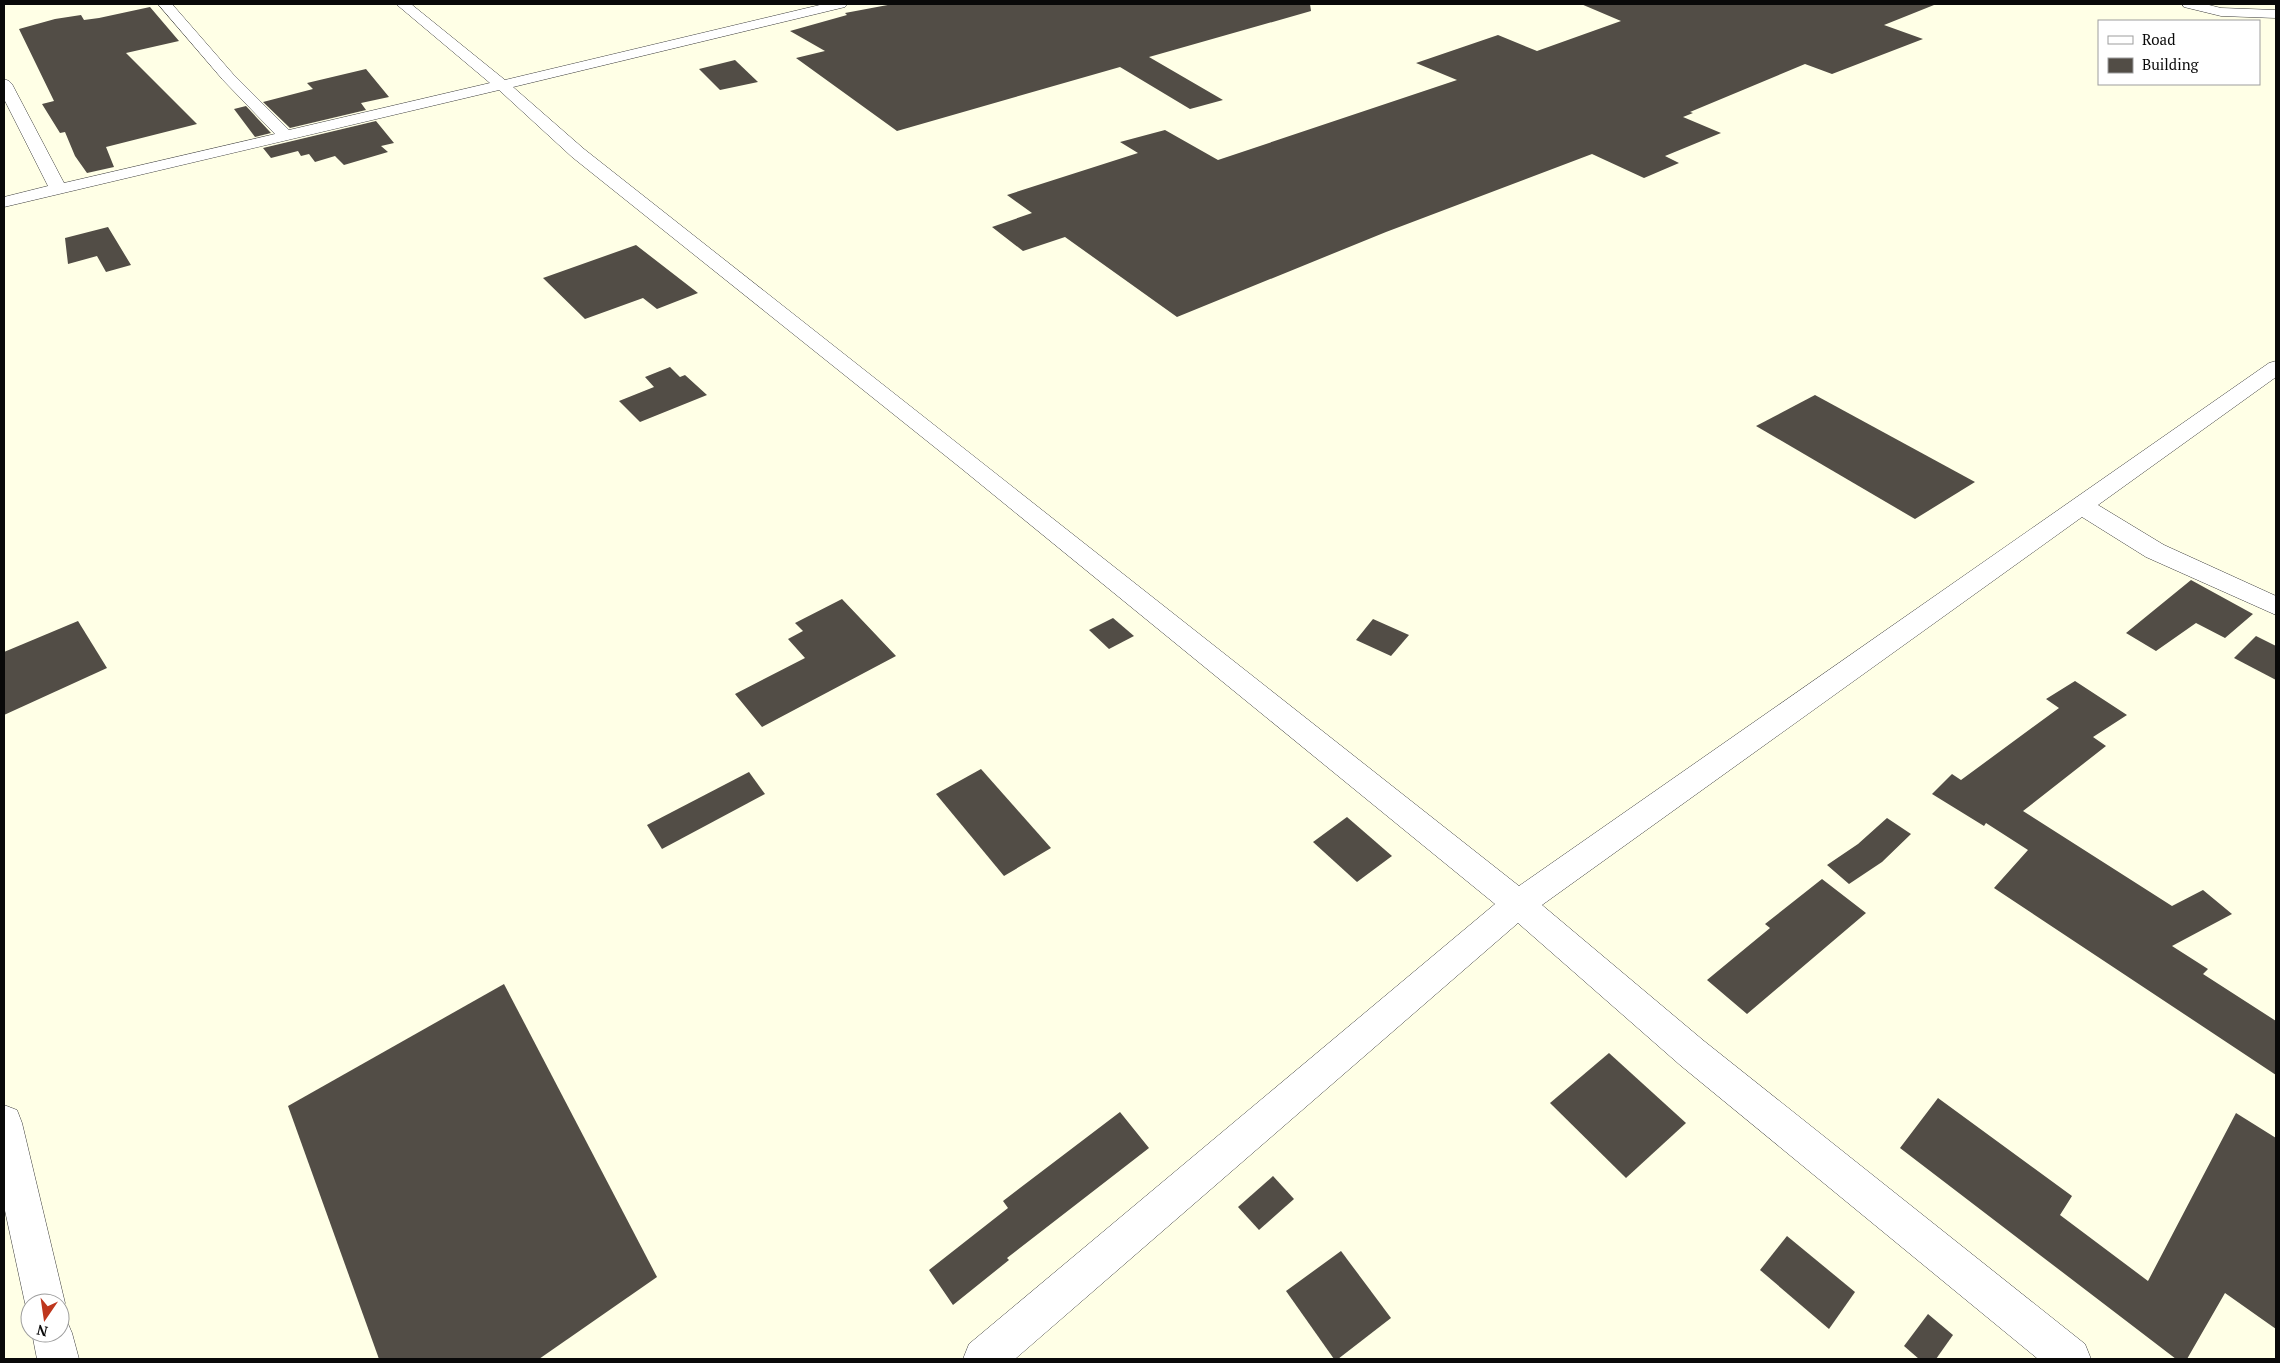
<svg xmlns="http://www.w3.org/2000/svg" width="2280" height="1363" viewBox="0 0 2280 1363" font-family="'PT Serif',serif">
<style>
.building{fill:#524d46}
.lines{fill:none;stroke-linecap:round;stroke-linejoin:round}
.minor-casing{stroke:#3c3c3c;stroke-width:1}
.minor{fill:#fff;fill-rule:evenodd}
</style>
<rect width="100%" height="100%" fill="#ffffe6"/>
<g class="building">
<polygon points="893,4 1310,4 1311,11 1149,57 1223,100 1190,109 1120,67 897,131 796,58 825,51 790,31 847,15 845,13"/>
<polygon points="1581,4 1934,5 1884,25 1923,39 1832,74 1805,64 1690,112 1693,113 1683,117 1721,133 1665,156 1679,163 1644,178 1592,154 1386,232 1177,317 1065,237 1023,251 992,227 1032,213 1007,195 1138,153 1120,142 1165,130 1218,160 1457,80 1416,63 1498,35 1537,51 1621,21"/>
<polygon points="150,7 179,41 126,53 197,124 106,147 114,167 87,173 75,156 65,132 60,133 42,104 54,101 19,29 55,19 81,15 84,20 99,18"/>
<polygon points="735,60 758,82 720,90 699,69"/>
<polygon points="366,69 389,97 361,103 366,110 290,128 263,102 313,89 307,83"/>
<polygon points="246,106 271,133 255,137 234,109"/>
<polygon points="376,121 394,143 381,146 388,152 344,165 335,156 315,162 309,154 301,156 298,151 271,158 263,148"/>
<polygon points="108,227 131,265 106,272 97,256 68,264 65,238"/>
<polygon points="636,245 698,293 657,309 643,298 585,319 543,278"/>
<polygon points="670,367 680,377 685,375 707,395 640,422 619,401 654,387 645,377"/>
<polygon points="1815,395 1975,482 1915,519 1756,426"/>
<polygon points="2191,580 2253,614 2225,638 2196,623 2156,651 2126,633"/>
<polygon points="842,599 896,656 762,727 735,694 805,658 788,639 803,631 795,623"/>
<polygon points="1113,618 1134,636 1109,649 1089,630"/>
<polygon points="1373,619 1409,635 1391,656 1356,640"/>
<polygon points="78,621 107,668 4,715 4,652"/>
<polygon points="2256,636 2276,646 2276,680 2234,658"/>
<polygon points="2075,681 2127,715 2093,737 2106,746 2023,811 2172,906 2203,890 2232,914 2172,946 2208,969 2203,974 2276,1021 2276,1075 1994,888 2028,850 1986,823 1984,826 1932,794 1952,774 1961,780 2059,708 2046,699"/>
<polygon points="981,769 1051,848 1004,876 936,794"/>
<polygon points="749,772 765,794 662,849 647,825"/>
<polygon points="1347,817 1392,856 1357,882 1313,842"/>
<polygon points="1887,818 1911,834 1882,862 1849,884 1827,865 1858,844"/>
<polygon points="1822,879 1866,913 1747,1014 1707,980 1770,928 1765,924"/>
<polygon points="504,984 657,1277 539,1359 379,1359 288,1106"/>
<polygon points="1609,1053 1686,1123 1626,1178 1550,1103"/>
<polygon points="1938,1098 2072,1196 2060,1215 2148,1281 2236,1113 2276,1138 2276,1329 2225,1293 2187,1359 2176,1359 1900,1148"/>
<polygon points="1120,1112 1149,1148 1007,1258 1009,1260 953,1305 929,1270 1008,1208 1003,1201"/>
<polygon points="1273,1176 1294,1199 1259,1230 1238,1207"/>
<polygon points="1787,1236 1855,1292 1829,1329 1760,1270"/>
<polygon points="1341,1251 1391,1318 1338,1359 1334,1359 1286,1291"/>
<polygon points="1928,1314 1953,1335 1936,1359 1919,1359 1904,1346"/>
</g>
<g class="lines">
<g class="minor-casing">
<g id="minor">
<polygon points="158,4 172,4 233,74 289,130 490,83 396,4 411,4 505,80 824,4 847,4 845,7 513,87 584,149 1519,886 2269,363 2276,361 2276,377 2098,505 2164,545 2276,596 2276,615 2146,557 2082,517 1542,905 1704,1041 2085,1344 2091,1359 2038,1359 1680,1065 1518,923 1015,1359 963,1359 969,1344 1495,904 962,469 572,157 499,90 4,207 4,197 48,186 4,99 4,79 9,81 12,84 64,183 275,134 223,80"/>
<polygon points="2182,4 2205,4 2221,8 2276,10 2276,18 2221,16 2184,7"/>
<polygon points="4,1105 17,1110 22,1123 65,1303 60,1315 60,1303 30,1303 30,1315 25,1303 4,1206"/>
<polygon points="60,1316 66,1319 72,1333 79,1359 37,1359 32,1333 60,1333"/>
</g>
</g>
<use href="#minor" class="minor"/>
</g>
<rect width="2280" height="1363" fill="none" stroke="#090909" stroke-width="10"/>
<rect x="2098" y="20" width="162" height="65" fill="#ffffff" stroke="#9d9d9d"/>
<rect x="2108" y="36" width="25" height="8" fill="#ffffff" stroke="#9d9d9d"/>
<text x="2142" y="45" font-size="15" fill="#090909">Road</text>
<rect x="2108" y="58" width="25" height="15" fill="#524d46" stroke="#9d9d9d"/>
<text x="2142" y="70" font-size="15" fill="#090909">Building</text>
<g transform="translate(45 1318) rotate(193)"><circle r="24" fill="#ffffff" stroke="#9d9d9d"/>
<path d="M0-4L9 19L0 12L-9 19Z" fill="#be361d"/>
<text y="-8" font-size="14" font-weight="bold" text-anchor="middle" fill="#090909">N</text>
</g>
</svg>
